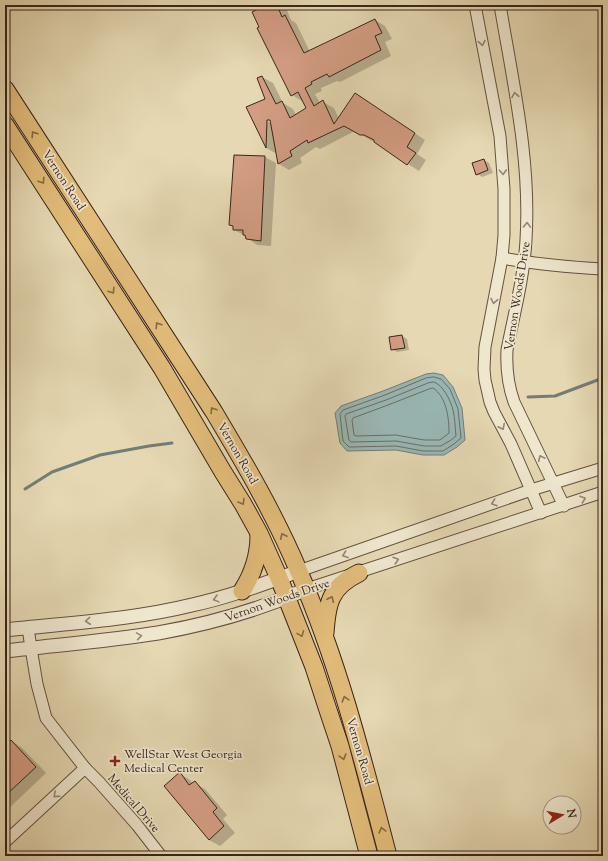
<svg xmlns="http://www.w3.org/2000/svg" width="608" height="861" viewBox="0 0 608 861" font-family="'Sorts Mill Goudy',serif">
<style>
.water{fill:#99b8b6;stroke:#737d78}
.shadow{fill:#0003;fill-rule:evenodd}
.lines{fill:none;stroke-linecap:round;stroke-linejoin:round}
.shore{stroke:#696e68;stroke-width:1}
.stream{stroke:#737d78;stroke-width:3}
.building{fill:#d39d83;stroke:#39251a}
.minor-casing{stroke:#645240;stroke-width:13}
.tertiary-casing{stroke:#645240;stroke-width:15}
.primary-casing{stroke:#39251a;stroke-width:19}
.minor{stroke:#eee6cd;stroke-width:11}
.tertiary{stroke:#eee6cd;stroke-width:13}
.primary{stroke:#e2bc79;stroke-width:17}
.oneway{stroke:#948674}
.oneway2{stroke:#856945}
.poi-dot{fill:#8f2418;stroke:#eee6cd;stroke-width:1.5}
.labels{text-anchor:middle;stroke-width:3.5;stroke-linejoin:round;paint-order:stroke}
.street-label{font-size:12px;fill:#39251a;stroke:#eee6cd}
.poi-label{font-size:12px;fill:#39251a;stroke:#eee6cd;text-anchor:start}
</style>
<rect width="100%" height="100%" fill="#e5d8b2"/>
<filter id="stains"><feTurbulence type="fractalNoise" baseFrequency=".005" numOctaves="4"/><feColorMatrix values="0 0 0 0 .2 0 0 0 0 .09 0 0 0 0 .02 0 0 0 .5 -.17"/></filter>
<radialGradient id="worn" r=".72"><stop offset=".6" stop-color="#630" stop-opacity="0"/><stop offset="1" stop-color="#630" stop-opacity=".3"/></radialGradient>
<polygon class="water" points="434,373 443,375 453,387 462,408 465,440 457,447 444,455 423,455 396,450 347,451 340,443 335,413 341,406 383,391 426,374"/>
<g class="shadow">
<path d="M 268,5 L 281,5 L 286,8 L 291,20 L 296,23 L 310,52 L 375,20 L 385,26 L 392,39 L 385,42 L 391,56 L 340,82 L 337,81 L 321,88 L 322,91 L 315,94 L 320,103 L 323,102 L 334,108 L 339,119 L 366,101 L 425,140 L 417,154 L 426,160 L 419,171 L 408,164 L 375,142 L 375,140 L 372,141 L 355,131 L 320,149 L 316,147 L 300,158 L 302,163 L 289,170 L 279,164 L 277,154 L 266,148 L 248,108 L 266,99 L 262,77 L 273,83 L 283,103 L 293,109 L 296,115 L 308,108 L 304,100 L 302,101 L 292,95 L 260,27 ZM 263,117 L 272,121 L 272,124 L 262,118 Z"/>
<polygon points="265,157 276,163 271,246 257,245 247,238 246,236 234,230 234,227 230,225"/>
<polygon points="484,160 489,163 493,173 482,177 477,174"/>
<polygon points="402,336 407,339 409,350 397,352 392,349"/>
<polygon points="12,741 22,748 46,773 5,812 5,747"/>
<polygon points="180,774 190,780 193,784 195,783 205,789 227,815 223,819 235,833 220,846 209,840"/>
</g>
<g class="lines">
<g class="shore">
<polygon points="434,377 441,379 450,389 458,409 461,438 454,444 443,451 423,451 396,446 349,447 343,441 340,414 343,410 385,395 426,378"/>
<path d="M 434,382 C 443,385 451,401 453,410 C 455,418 455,427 456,436 L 451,440 L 441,446 L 424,446 L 396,441 L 351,442 L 349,440 L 345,416 L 346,414 L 386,400 L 428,383 Z"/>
<path d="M 433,388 C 447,397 449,419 449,433 L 440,440 L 424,440 L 396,435 L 356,436 L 354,435 L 352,420 L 353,418 L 388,405 L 429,389 Z"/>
</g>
<g class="stream">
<polyline points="528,397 555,396 603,378"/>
<polyline points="25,489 52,472 100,455 149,446 172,443"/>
</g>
</g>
<g class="building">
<polygon points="266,5 277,5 282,17 285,15 304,53 375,19 382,33 375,36 381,50 329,77 327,74 311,82 312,84 305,88 314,106 323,100 334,124 355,93 415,133 407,147 416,153 407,165 374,142 374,140 364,135 360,135 344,126 308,143 307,140 290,151 292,156 278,164 270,120 267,120 266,148 246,107 265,99 257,78 262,76 276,104 282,101 290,118 306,108 298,92 291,96 257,28 259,27 252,12"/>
<polygon points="234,155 265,156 261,241 246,239 245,235 243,235 243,230 233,230 233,226 229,225"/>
<polygon points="484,159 488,170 476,175 472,163"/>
<polygon points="402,335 405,348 391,350 389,337"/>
<polygon points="11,740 36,767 5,796 5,746"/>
<polygon points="180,772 189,785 195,781 217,808 213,812 224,826 209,840 164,786"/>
</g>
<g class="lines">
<g class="minor-casing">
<g id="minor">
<polyline points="475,5 500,136 504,189 504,235 502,258 485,347 484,369 485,380 490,402 494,412 511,444 541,513"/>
<path d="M 500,5 C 513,83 531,160 526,240 C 524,277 514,314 507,350 C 506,369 508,385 514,402 L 564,506"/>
<path d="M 502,258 C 535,264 569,267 603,269"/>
<polyline points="299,571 531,490 603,468"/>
<polyline points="307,589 603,492"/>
<polyline points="28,628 31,648 37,684 46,718 85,768 99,782 137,825 161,856"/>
<polyline points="5,842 85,768"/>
</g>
</g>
<g class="tertiary-casing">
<g id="tertiary">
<path d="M 5,630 C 67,623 131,620 192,605 C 229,597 263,584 299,571"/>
<path d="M 5,651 C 56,645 108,641 158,633 C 209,624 259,610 307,589"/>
</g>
</g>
<g class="primary-casing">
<g id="primary">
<path d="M 5,89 L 214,412 C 245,464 276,517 299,572 C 339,664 363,760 388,856"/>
<polyline points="5,125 162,368 223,472 243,504 259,533 279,578 314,667 327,707 340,746 369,856"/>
<path d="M 242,591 C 253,574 259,556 259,535"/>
<path d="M 325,633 C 327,603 330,587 359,573"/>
</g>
</g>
<use href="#minor" class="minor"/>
<use href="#tertiary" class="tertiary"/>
<use href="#primary" class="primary"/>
</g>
<defs><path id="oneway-chevron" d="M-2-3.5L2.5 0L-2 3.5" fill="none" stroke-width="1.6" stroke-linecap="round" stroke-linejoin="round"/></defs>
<g class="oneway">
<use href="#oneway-chevron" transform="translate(482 43) rotate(79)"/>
<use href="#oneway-chevron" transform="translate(515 95) rotate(-100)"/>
<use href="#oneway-chevron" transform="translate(503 172) rotate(87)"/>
<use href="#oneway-chevron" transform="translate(527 225) rotate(-88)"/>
<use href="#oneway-chevron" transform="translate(494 301) rotate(101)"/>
<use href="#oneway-chevron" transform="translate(502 427) rotate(63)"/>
<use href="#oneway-chevron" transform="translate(541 458) rotate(-116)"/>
<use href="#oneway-chevron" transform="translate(583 499) rotate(-19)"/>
<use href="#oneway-chevron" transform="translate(494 503) rotate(161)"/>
<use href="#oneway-chevron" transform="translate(345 555) rotate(160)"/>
<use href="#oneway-chevron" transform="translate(396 560) rotate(-18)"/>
<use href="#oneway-chevron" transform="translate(216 599) rotate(165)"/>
<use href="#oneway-chevron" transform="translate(88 621) rotate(174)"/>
<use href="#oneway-chevron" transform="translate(139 636) rotate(-9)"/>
<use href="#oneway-chevron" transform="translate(56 795) rotate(138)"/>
</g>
<g class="oneway2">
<use href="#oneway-chevron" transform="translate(34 134) rotate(-123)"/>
<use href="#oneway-chevron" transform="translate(42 181) rotate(57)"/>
<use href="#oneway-chevron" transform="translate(112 291) rotate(57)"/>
<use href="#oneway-chevron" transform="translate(158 325) rotate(-123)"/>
<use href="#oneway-chevron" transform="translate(213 410) rotate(-122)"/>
<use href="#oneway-chevron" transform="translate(242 502) rotate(59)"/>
<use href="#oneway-chevron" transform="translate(283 536) rotate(-115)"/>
<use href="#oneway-chevron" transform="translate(331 599) rotate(-65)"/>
<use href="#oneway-chevron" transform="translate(301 634) rotate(69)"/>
<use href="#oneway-chevron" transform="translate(345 699) rotate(-107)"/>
<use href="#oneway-chevron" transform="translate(343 757) rotate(74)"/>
<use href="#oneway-chevron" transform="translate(382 830) rotate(-105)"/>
</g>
<path class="poi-dot" d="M113 755h4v4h4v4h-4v4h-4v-4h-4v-4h4z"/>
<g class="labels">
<g class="street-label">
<text transform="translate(64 180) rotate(57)" y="4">Vernon Road</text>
<text transform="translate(517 296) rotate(-81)" y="4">Vernon Woods Drive</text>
<text transform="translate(238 453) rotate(60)" y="4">Vernon Road</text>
<text transform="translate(277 600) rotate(-19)" y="4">Vernon Woods Drive</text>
<text transform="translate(360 751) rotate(74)" y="4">Vernon Road</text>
<text transform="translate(134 803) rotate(49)" y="4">Medical Drive</text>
</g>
<g class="poi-label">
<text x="124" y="758">WellStar West Georgia<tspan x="124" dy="14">Medical Center</tspan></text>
</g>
</g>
<rect width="608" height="861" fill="none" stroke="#e5d8b2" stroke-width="20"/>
<rect x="6" y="6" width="596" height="849" fill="none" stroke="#39251a" stroke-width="2"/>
<rect x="10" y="10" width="588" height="841" fill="none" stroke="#39251a"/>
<g transform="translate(562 815) rotate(80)"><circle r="19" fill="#eee6cd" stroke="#a69985"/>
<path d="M0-3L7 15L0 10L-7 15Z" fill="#8f2418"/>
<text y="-6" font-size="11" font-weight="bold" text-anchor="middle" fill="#39251a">N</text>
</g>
<rect width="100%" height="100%" filter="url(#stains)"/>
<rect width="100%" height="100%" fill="url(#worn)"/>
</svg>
